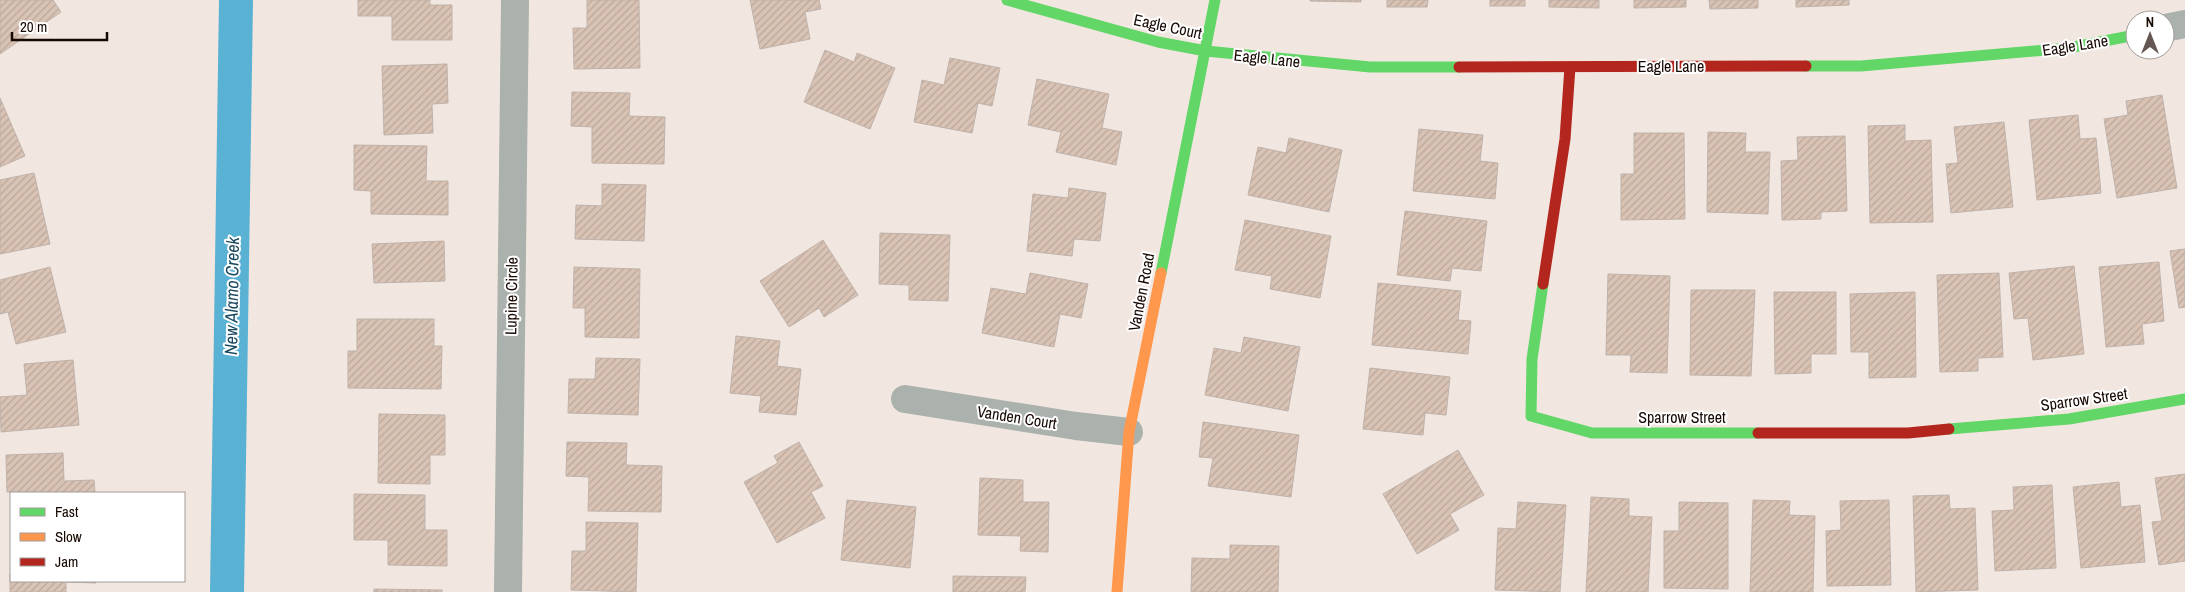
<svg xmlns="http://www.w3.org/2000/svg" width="2185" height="592" viewBox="0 0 2185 592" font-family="'Archivo Narrow',sans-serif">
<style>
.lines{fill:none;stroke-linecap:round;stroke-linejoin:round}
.canal{stroke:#59b1d3;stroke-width:34}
.building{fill:url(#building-hatch);stroke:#bfb2aa}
.street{stroke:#abb1ac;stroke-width:28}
.fast{stroke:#63d668;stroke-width:11}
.slow{stroke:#ff974d;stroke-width:11}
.jam{stroke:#b3261e;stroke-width:11}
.labels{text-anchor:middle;stroke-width:4;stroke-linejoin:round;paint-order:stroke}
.street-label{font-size:16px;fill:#170802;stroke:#fff}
.water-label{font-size:18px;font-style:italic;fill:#1b4a60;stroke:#fff}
</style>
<defs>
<pattern id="building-hatch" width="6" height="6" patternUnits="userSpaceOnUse" patternTransform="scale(1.25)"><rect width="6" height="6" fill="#d9c3b5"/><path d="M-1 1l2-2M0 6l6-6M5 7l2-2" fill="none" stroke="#baa69a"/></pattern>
</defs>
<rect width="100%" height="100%" fill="#f2e7e0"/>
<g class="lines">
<polyline class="canal" points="227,592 236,0"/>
</g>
<g class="building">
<polygon points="0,0 53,0 61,12 0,54"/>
<polygon points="358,0 430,0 430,5 452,5 452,40 392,40 392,16 358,16"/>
<polygon points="587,0 639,0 640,68 574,69 573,28 587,28"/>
<polygon points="750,0 819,0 821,9 805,12 810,39 760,49"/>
<polygon points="1310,0 1361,0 1361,2 1310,1"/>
<polygon points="1387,0 1428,0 1427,7 1387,7"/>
<rect x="1490" y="0" width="35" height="6"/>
<polygon points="1549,0 1599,0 1599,8 1549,7"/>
<polygon points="1634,0 1686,0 1686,7 1634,8"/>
<polygon points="1709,0 1758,0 1758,8 1710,9"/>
<polygon points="1796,0 1849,0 1849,5 1796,7"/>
<polygon points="825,50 854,62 857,53 895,68 870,129 804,102"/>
<polygon points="950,58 1000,68 992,106 978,103 972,133 914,122 922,80 944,85"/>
<polygon points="447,64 448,103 432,104 433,133 384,135 382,66"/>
<polygon points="1037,79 1109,94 1102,128 1122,132 1116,165 1056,152 1061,132 1028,125"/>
<polygon points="572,92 630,93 629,116 665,117 664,164 592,163 592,127 571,126"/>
<polygon points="2162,95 2177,188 2117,198 2104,119 2128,115 2126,101"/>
<polygon points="0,98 25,156 0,167"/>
<polygon points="2078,115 2080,139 2096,138 2101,193 2037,200 2029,120"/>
<polygon points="2004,122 2013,207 1951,213 1946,164 1958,163 1954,127"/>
<polygon points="1905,125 1905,141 1931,140 1933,222 1870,223 1868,126"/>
<polygon points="1419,129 1483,135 1480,161 1498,163 1495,199 1413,191"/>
<polygon points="1708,132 1746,133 1745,152 1770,152 1768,214 1707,212"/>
<polygon points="1634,133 1684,133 1685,219 1621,220 1621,174 1634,174"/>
<polygon points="1845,136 1847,211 1821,212 1821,219 1782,220 1781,161 1798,160 1797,137"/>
<polygon points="1289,138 1342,150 1329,212 1248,195 1258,147 1286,153"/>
<polygon points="354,145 427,146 426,181 448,181 448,215 371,214 371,191 354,190"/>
<polygon points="34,173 50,244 0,254 0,180"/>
<polygon points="602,184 646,185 644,241 575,239 576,205 602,206"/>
<polygon points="1069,188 1106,193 1100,241 1074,239 1072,256 1027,251 1033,194 1068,198"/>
<polygon points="1405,211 1487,221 1481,271 1452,268 1450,281 1397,275"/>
<polygon points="1245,220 1331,236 1320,298 1270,289 1272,276 1235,270"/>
<polygon points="880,233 950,235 948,301 909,300 909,285 879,284"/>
<polygon points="823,240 858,295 824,317 819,308 789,327 760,281"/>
<polygon points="444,241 445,281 374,283 372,244"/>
<polygon points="2185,249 2185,307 2179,308 2170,251"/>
<polygon points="2159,262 2164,321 2142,324 2144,344 2106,347 2099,267"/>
<polygon points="2074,266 2084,354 2033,360 2028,318 2014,319 2009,273"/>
<polygon points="50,267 66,332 16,344 8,312 0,314 0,280"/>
<polygon points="574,267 640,269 639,338 585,337 585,308 573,308"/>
<polygon points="1030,273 1088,284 1081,318 1060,314 1054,347 982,333 991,288 1026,294"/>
<polygon points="1999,273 2003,357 1978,358 1978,371 1940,372 1937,275"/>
<polygon points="1608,274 1670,276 1667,373 1630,372 1631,355 1606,355"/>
<polygon points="1378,283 1461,291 1458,320 1471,321 1468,354 1372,345"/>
<polygon points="1691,290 1755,290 1751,376 1690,375"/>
<polygon points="1774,292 1836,292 1836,354 1811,354 1811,373 1775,374"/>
<polygon points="1915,292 1916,377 1869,378 1869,352 1851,352 1850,294"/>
<polygon points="357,319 434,319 434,346 442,346 441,389 348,388 348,351 357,351"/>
<polygon points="736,336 780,341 777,366 801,369 796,415 759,412 761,396 730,393"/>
<polygon points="1244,337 1300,347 1288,411 1205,395 1214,348 1241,353"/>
<polygon points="596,358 640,359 638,415 568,413 569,379 595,379"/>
<polygon points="73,360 79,425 1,432 0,397 27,395 24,364"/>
<polygon points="1370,368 1450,377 1446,415 1425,413 1423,435 1363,429"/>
<polygon points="379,414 445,415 445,455 430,455 430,484 378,483"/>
<polygon points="1203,422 1299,435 1291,497 1208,486 1213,458 1199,457"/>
<polygon points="567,442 627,443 626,465 662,466 661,512 588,511 589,477 566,476"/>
<polygon points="799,442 823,486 811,492 825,518 777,543 744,482 778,463 774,456"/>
<polygon points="1458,450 1484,495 1450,514 1459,530 1417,554 1383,494"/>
<polygon points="63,453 64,481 94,480 95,493 7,492 6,455"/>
<polygon points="2185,474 2185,561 2159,565 2152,522 2162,521 2155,478"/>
<polygon points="980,478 1023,480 1023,502 1049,502 1048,552 1020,551 1021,536 978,535"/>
<polygon points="2119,482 2121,507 2140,505 2145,562 2081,568 2073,487"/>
<polygon points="2052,485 2056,568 1995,571 1992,511 2014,510 2013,487"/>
<polygon points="354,494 425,495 425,530 447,530 447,566 388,565 388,540 354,540"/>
<polygon points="1949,495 1950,509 1975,508 1978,590 1916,592 1913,496"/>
<polygon points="1591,497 1629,499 1629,516 1652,517 1648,592 1586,592"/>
<polygon points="847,500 916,507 910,568 841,560"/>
<polygon points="1753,500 1790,501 1789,515 1815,516 1813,592 1750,592"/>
<polygon points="1889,500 1891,585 1827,586 1826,531 1841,530 1840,501"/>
<polygon points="1518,502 1566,505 1560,592 1495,590 1498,528 1516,529"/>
<polygon points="1679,502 1728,503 1728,589 1664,588 1664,531 1679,531"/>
<polygon points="586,522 638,523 636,592 571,590 572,551 586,551"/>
<polygon points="1230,545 1279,546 1278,592 1191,592 1192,558 1230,559"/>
<polygon points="10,574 11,581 96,581 96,583 66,582 66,592 10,592"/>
<polygon points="953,576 1026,577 1025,592 953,592"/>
<polygon points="374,589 442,590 442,592 374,592"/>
</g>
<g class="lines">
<g class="street">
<polyline points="2165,28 2185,24"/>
<polyline points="905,399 1076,426 1129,432"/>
<polyline points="508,592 515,0"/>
</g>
<g class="fast">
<polyline points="1007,0 1158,42 1206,51 1370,67 1459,67"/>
<polyline points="1806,66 1861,66 2069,48 2135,35"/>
<polyline points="1161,273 1215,0"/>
<polyline points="1543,284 1532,359 1531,416 1592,433 1758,433"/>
<polyline points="1949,429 2069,419 2185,399"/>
</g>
<polyline class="slow" points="1117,592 1129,432 1161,273"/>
<g class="jam">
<polyline points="1459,67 1806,66"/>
<polyline points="1543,284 1565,139 1570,67"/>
<polyline points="1758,433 1908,433 1949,429"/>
</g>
</g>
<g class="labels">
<g class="street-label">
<text transform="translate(1168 26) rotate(12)" y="6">Eagle Court</text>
<text transform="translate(2075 45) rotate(-9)" y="6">Eagle Lane</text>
<text transform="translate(1267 58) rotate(6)" y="6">Eagle Lane</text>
<text x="1671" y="72">Eagle Lane</text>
<text transform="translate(1141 292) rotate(-79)" y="6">Vanden Road</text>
<text transform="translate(511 296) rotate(-89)" y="6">Lupine Circle</text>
<text transform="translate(2084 399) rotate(-8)" y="6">Sparrow Street</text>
<text transform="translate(1017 417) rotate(9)" y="6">Vanden Court</text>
<text x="1682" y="423">Sparrow Street</text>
</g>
<g class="water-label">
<text transform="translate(232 296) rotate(-89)" y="6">New Alamo Creek</text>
</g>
</g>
<rect x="10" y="492" width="175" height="90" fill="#ffffff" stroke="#a29c9a"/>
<rect x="20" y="508" width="25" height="8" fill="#63d668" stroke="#a29c9a"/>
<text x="55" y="517" font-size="15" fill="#170802">Fast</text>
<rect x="20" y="533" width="25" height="8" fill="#ff974d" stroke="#a29c9a"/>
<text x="55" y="542" font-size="15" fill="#170802">Slow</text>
<rect x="20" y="558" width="25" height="8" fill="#b3261e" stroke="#a29c9a"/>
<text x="55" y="567" font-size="15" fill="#170802">Jam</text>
<g transform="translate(2150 35)"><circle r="24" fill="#ffffff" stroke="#a29c9a"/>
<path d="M0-4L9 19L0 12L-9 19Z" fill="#645650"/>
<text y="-8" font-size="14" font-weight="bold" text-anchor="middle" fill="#170802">N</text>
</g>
<path d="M12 32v8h95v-8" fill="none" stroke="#170802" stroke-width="2.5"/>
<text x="20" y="32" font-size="15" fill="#170802" stroke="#ffffff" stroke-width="4" paint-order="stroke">20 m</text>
</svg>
